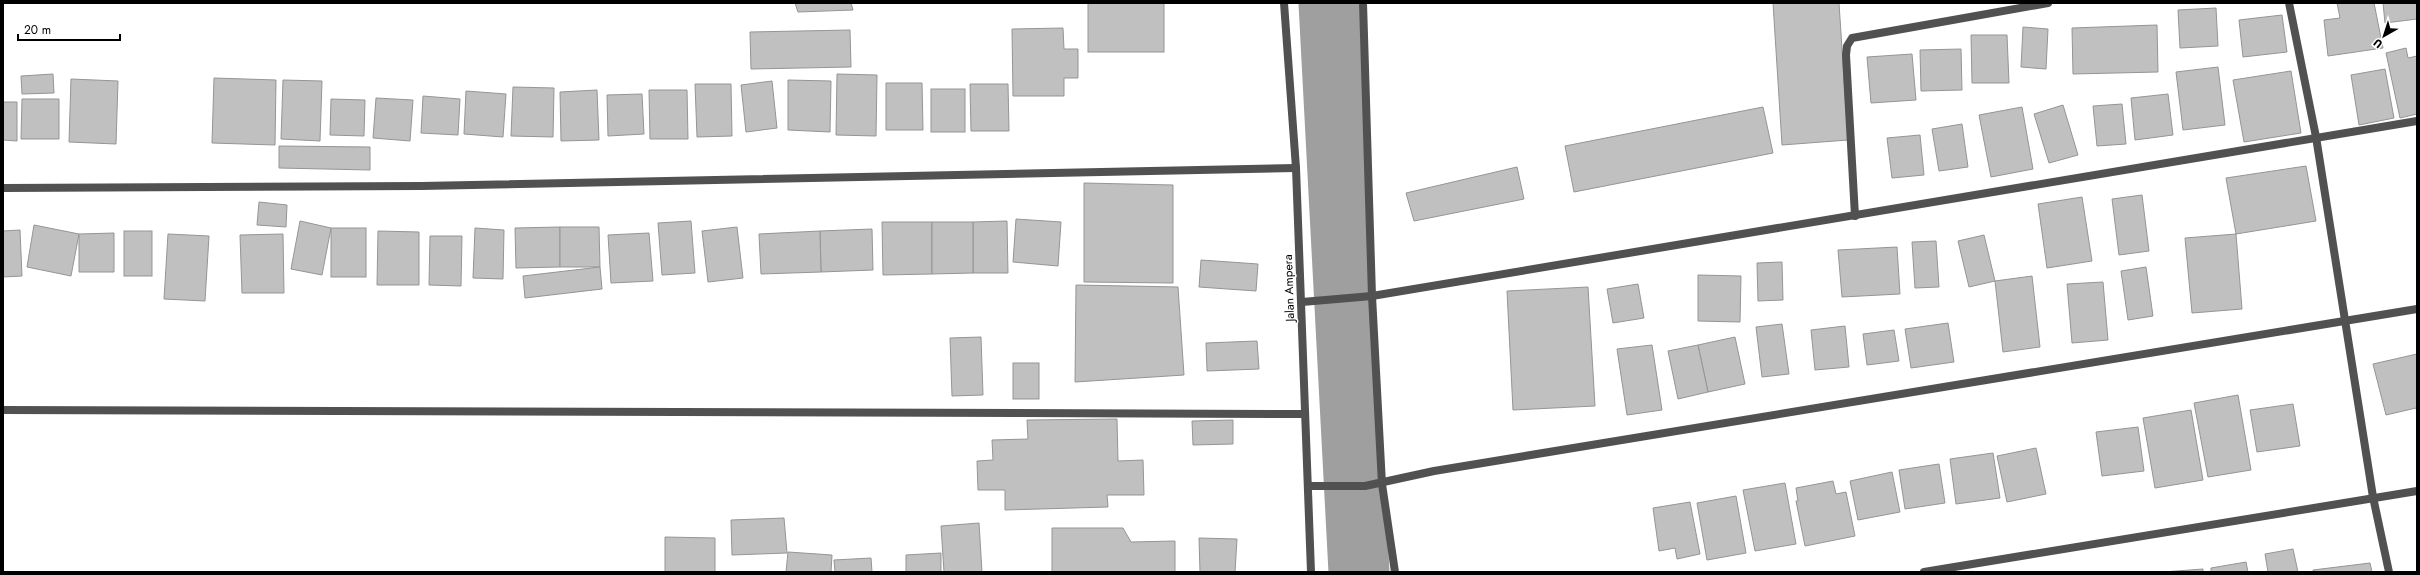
<svg xmlns="http://www.w3.org/2000/svg" width="2420" height="575" viewBox="0 0 2420 575" font-family="Jost,sans-serif">
<style>
.lines{fill:none;stroke-linecap:round;stroke-linejoin:round}
.river{stroke:#9f9f9f;stroke-width:61}
.building{fill:#c0c0c0;stroke:#959595}
.lane{stroke:#515151;stroke-width:8}
.street{stroke:#515151;stroke-width:8}
.labels{text-anchor:middle;stroke-width:3;stroke-linejoin:round;paint-order:stroke}
.street-label{font-size:12px;fill:#000;stroke:#fff}
</style>
<rect width="100%" height="100%" fill="#fff"/>
<g class="lines">
<polyline class="river" points="1329,3 1359,572"/>
</g>
<g class="building">
<polygon points="795,3 851,3 853,10 798,12"/>
<rect x="1088" y="3" width="76" height="49"/>
<polygon points="1773,3 1839,3 1848,140 1782,145"/>
<polygon points="2337,3 2374,3 2383,48 2328,56 2324,20 2340,18"/>
<polygon points="2383,3 2417,3 2417,19 2385,23"/>
<polygon points="2216,8 2218,46 2180,48 2178,10"/>
<polygon points="2282,15 2287,52 2243,57 2239,20"/>
<polygon points="2157,25 2158,72 2073,74 2072,28"/>
<polygon points="2023,27 2048,29 2046,69 2021,67"/>
<polygon points="1063,28 1064,49 1078,49 1078,78 1064,78 1064,96 1013,96 1012,29"/>
<polygon points="850,30 851,67 751,69 750,32"/>
<polygon points="1971,35 2007,35 2009,83 1972,83"/>
<polygon points="2406,48 2408,58 2417,56 2417,114 2400,118 2386,53"/>
<polygon points="1961,49 1962,90 1921,91 1920,50"/>
<polygon points="1912,54 1916,100 1871,103 1867,57"/>
<polygon points="2218,67 2225,125 2183,130 2176,72"/>
<polygon points="2385,69 2394,118 2359,125 2351,75"/>
<polygon points="2291,71 2301,133 2244,142 2233,80"/>
<polygon points="53,74 54,93 22,94 21,76"/>
<polygon points="837,74 877,75 876,136 836,135"/>
<polygon points="214,78 276,80 275,145 212,143"/>
<polygon points="71,79 118,81 116,144 69,142"/>
<polygon points="283,80 322,81 320,141 281,139"/>
<polygon points="788,80 831,81 830,132 788,130"/>
<polygon points="772,81 777,128 746,132 741,85"/>
<polygon points="886,83 922,83 923,130 886,130"/>
<polygon points="695,84 731,84 732,136 697,137"/>
<polygon points="970,84 1008,84 1009,131 971,131"/>
<polygon points="513,87 554,88 553,137 511,136"/>
<rect x="931" y="89" width="34" height="43"/>
<polygon points="597,90 599,140 561,141 560,92"/>
<polygon points="649,90 687,90 688,139 650,139"/>
<polygon points="466,91 506,94 503,137 464,134"/>
<polygon points="642,94 644,134 608,136 607,95"/>
<polygon points="2168,94 2173,135 2135,140 2131,98"/>
<polygon points="423,96 460,99 458,135 421,133"/>
<polygon points="376,98 413,100 410,141 373,138"/>
<polygon points="22,99 59,99 59,139 21,139"/>
<polygon points="331,99 365,100 364,136 330,135"/>
<polygon points="3,102 17,102 17,141 3,140"/>
<polygon points="2122,104 2126,144 2097,146 2093,106"/>
<polygon points="2063,105 2078,155 2049,163 2034,114"/>
<polygon points="1763,107 1773,153 1574,192 1565,146"/>
<polygon points="2022,107 2033,169 1991,177 1979,115"/>
<polygon points="1962,124 1968,167 1939,171 1932,129"/>
<polygon points="1920,135 1924,175 1892,178 1887,138"/>
<polygon points="279,146 370,147 370,170 279,168"/>
<polygon points="2306,166 2316,221 2236,234 2226,178"/>
<polygon points="1517,167 1524,199 1414,221 1406,193"/>
<polygon points="1084,183 1173,185 1173,283 1084,282"/>
<polygon points="2142,195 2149,251 2119,255 2112,199"/>
<polygon points="2082,197 2092,261 2047,268 2038,204"/>
<polygon points="259,202 287,205 286,227 257,225"/>
<polygon points="1016,219 1061,222 1058,266 1013,262"/>
<polygon points="300,221 331,228 322,275 291,269"/>
<polygon points="691,221 695,273 662,275 658,223"/>
<polygon points="1007,221 1008,273 973,273 973,222"/>
<polygon points="882,222 932,222 932,274 883,275"/>
<polygon points="932,222 973,222 973,273 932,274"/>
<polygon points="34,225 79,234 71,276 27,267"/>
<polygon points="560,227 560,267 516,268 515,228"/>
<polygon points="560,227 599,227 600,267 560,267"/>
<polygon points="737,227 743,278 708,282 702,231"/>
<rect x="331" y="228" width="35" height="49"/>
<polygon points="475,228 504,230 503,279 473,278"/>
<polygon points="872,229 873,270 821,272 820,231"/>
<polygon points="20,230 22,276 3,277 3,231"/>
<rect x="124" y="231" width="28" height="45"/>
<polygon points="378,231 419,232 419,285 377,285"/>
<polygon points="820,231 821,272 761,274 759,234"/>
<polygon points="114,233 114,272 79,272 79,234"/>
<polygon points="649,233 653,281 611,283 608,235"/>
<polygon points="168,234 209,236 205,301 164,299"/>
<polygon points="283,234 284,293 242,293 240,235"/>
<polygon points="2236,234 2242,309 2192,313 2185,238"/>
<polygon points="1984,235 1995,281 1969,287 1958,241"/>
<polygon points="430,236 462,236 461,286 429,285"/>
<polygon points="1936,241 1939,287 1915,288 1912,242"/>
<polygon points="1897,247 1900,294 1842,297 1838,250"/>
<polygon points="1201,260 1258,264 1256,291 1199,287"/>
<polygon points="1782,262 1783,300 1758,301 1757,263"/>
<polygon points="600,267 602,289 525,298 523,276"/>
<polygon points="2146,267 2153,316 2128,320 2121,271"/>
<polygon points="1698,275 1741,276 1740,322 1698,321"/>
<polygon points="2032,276 2040,347 2003,352 1995,281"/>
<polygon points="2103,282 2108,340 2072,343 2067,284"/>
<polygon points="1638,284 1644,318 1613,323 1607,289"/>
<polygon points="1076,285 1178,287 1184,375 1075,382"/>
<polygon points="1588,287 1595,406 1513,410 1507,291"/>
<polygon points="1948,323 1954,362 1911,368 1905,329"/>
<polygon points="1782,324 1789,374 1762,377 1756,327"/>
<polygon points="1845,326 1849,367 1815,370 1811,330"/>
<polygon points="1894,330 1899,361 1867,365 1863,334"/>
<polygon points="981,337 983,395 952,396 950,338"/>
<polygon points="1735,337 1745,384 1708,392 1698,345"/>
<polygon points="1257,341 1259,369 1207,371 1206,343"/>
<polygon points="1652,345 1662,410 1627,415 1617,349"/>
<polygon points="1698,345 1708,392 1678,399 1668,351"/>
<polygon points="2417,354 2417,413 2416,408 2386,415 2373,364"/>
<rect x="1013" y="363" width="26" height="36"/>
<polygon points="2238,395 2251,470 2208,477 2194,403"/>
<polygon points="2293,404 2300,446 2257,452 2250,410"/>
<polygon points="2191,410 2203,480 2155,488 2143,418"/>
<polygon points="1117,419 1118,461 1143,460 1144,495 1107,495 1108,507 1005,510 1005,490 978,490 977,461 993,460 992,440 1028,439 1027,420"/>
<polygon points="1233,420 1233,444 1193,445 1192,421"/>
<polygon points="2138,427 2144,471 2102,476 2096,432"/>
<polygon points="2036,448 2046,494 2007,502 1997,456"/>
<polygon points="1993,453 2000,498 1956,504 1950,459"/>
<polygon points="1939,464 1945,503 1905,509 1899,470"/>
<polygon points="1892,472 1900,512 1858,520 1850,481"/>
<polygon points="1833,481 1836,494 1846,492 1855,536 1805,546 1796,501 1798,501 1796,488"/>
<polygon points="1785,483 1796,544 1755,551 1743,490"/>
<polygon points="1736,496 1746,553 1707,560 1697,503"/>
<polygon points="1690,502 1700,554 1677,559 1675,548 1659,551 1653,508"/>
<polygon points="784,518 787,553 732,555 731,520"/>
<polygon points="979,523 982,572 944,572 941,526"/>
<polygon points="1052,528 1123,528 1131,542 1175,541 1175,572 1052,572"/>
<polygon points="665,537 715,538 715,572 665,572"/>
<polygon points="1199,538 1237,539 1235,572 1200,572"/>
<polygon points="2293,549 2298,572 2268,572 2265,554"/>
<polygon points="788,552 832,555 831,572 786,572"/>
<polygon points="941,553 941,572 906,572 906,555"/>
<polygon points="871,558 872,572 835,572 834,560"/>
<polygon points="2246,562 2248,572 2211,572 2211,568"/>
<polygon points="2370,563 2372,572 2313,572 2313,570"/>
<polygon points="2203,569 2203,572 2163,572"/>
</g>
<g class="lines">
<polyline class="lane" points="2373,497 2389,572"/>
<g class="street">
<polyline points="1284,3 1296,168 1311,572"/>
<polyline points="1363,3 1372,296 1382,484 1395,572"/>
<polyline points="2289,3 2316,137 2373,497"/>
<polyline points="3,188 421,186 1296,168"/>
<polyline points="1855,216 1846,55 1847,46 1852,38 2048,3"/>
<polyline points="1302,302 1372,296 2417,121"/>
<polyline points="3,410 1305,414"/>
<polyline points="1308,486 1365,486 1434,471 2417,309"/>
<polyline points="1924,572 2417,491"/>
</g>
</g>
<g class="labels">
<g class="street-label">
<text transform="translate(1289 288) rotate(-92)" y="4">Jalan Ampera</text>
</g>
</g>
<rect width="2420" height="575" fill="none" stroke="#000000" stroke-width="8"/>
<g transform="translate(2384 36) rotate(219)" stroke="#ffffff" stroke-width="3" paint-order="stroke">
<path d="M0-3L7 15L0 10L-7 15Z" fill="#000000"/>
<text y="-6" font-size="11" font-weight="bold" text-anchor="middle" fill="#000000">U</text>
</g>
<path d="M18 34v6h102v-6" fill="none" stroke="#000000" stroke-width="2"/>
<text x="24" y="34" font-size="12" fill="#000000" stroke="#ffffff" stroke-width="3" paint-order="stroke">20 m</text>
</svg>
